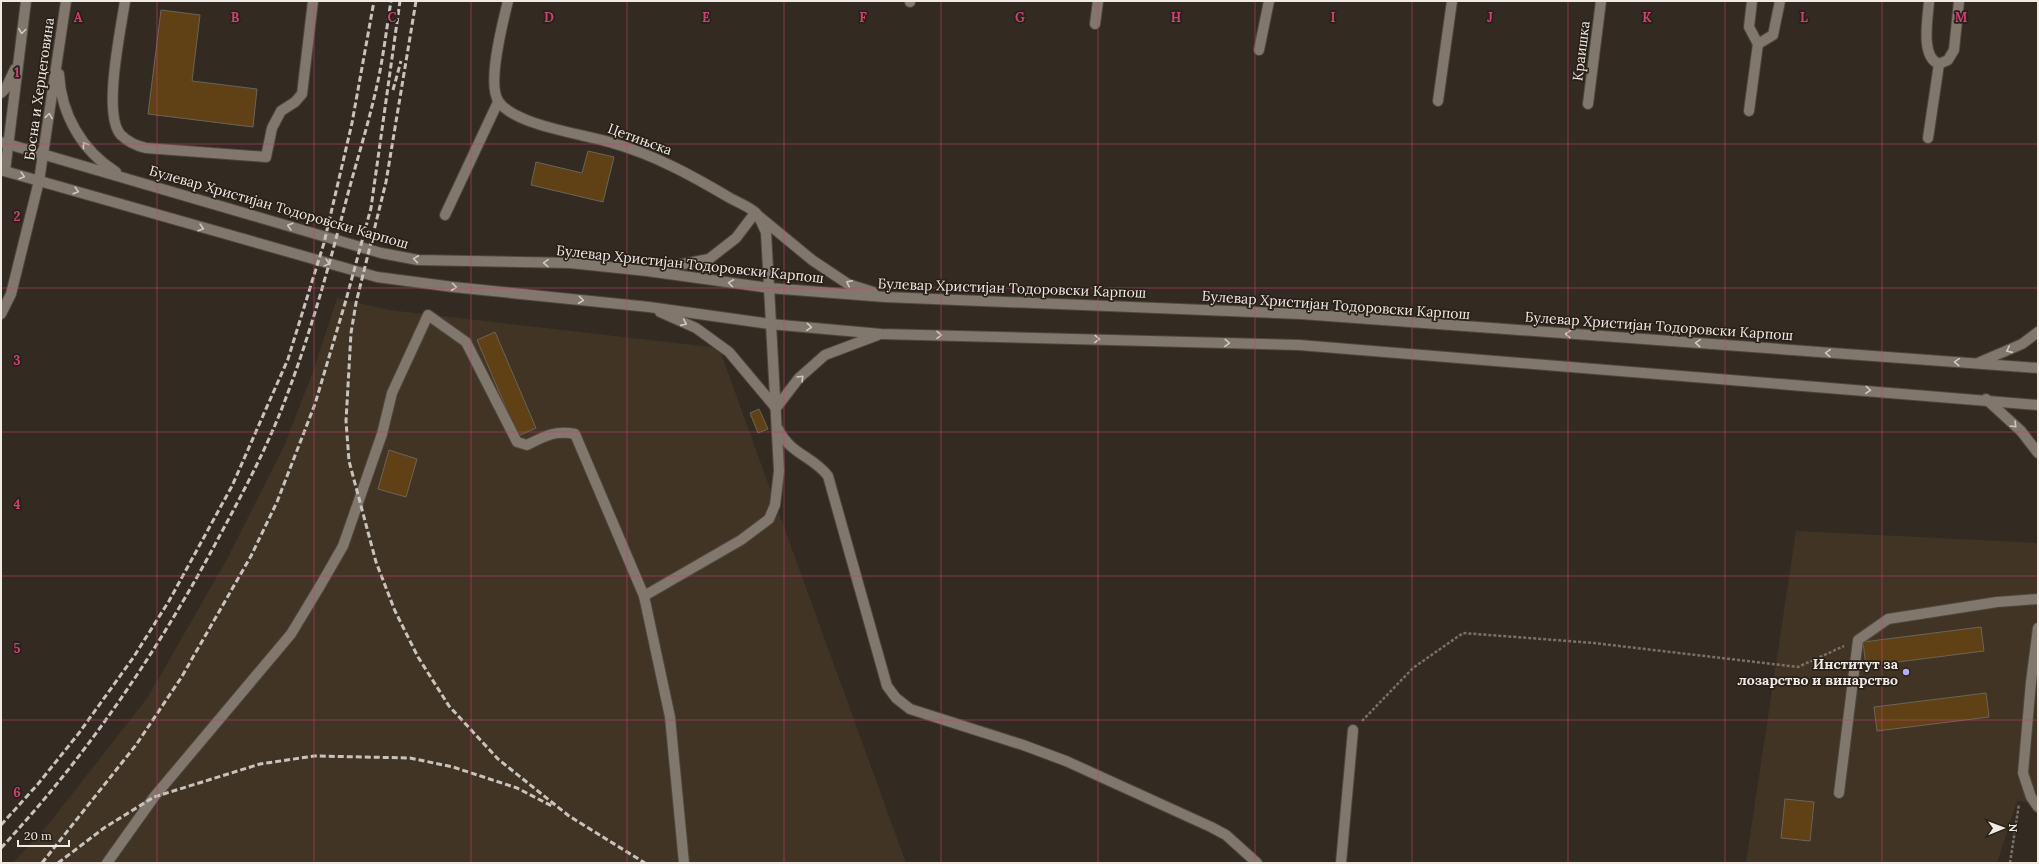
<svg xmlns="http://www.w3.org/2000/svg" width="2039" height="864" viewBox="0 0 2039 864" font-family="Lora,serif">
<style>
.built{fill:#413425}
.building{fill:#5f4115;stroke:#6c6358}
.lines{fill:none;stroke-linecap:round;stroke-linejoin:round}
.minor-casing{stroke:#4e473e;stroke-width:12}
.path{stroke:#787169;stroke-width:2.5;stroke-dasharray:3 2;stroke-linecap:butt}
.minor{stroke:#81776c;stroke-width:10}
.rail{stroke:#c8c3bc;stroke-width:3;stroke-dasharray:6 3;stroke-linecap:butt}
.oneway{stroke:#cec8c0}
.grid{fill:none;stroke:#cb4276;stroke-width:1;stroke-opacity:0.55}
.poi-dot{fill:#b5acf8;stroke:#292118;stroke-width:1.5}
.labels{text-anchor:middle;stroke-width:3.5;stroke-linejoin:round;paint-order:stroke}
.street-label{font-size:14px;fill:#efeae4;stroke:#292118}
.poi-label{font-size:14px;font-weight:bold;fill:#efeae4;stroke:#292118;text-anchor:end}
.grid-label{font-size:13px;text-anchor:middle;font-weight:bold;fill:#cb4276;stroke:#292118;stroke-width:3.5;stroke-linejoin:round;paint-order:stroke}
</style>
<rect width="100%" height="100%" fill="#332b21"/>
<g class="built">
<polygon points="337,298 389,310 719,348 906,863 13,863 51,821 148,697 227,559 284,446 313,372"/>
<polygon points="1796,531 2038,543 2038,803 2017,801 1997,863 1746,863"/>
</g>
<g class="building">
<polygon points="161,10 200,15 192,81 257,89 253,127 148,114"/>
<polygon points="588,151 614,157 603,202 531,185 536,162 582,173"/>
<polygon points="495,332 536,428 518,436 477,340"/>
<polygon points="759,409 768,429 758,433 750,413"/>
<polygon points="389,450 417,459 406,497 378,489"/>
<polygon points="1981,627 1984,651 1866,666 1863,642"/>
<polygon points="1986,693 1989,717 1877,731 1874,707"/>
<polygon points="1785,799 1814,802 1810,841 1781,838"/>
</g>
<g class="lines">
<g class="minor-casing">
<g id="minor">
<path d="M 125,1 C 121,29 102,115 121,135 C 128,142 137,146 146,148 L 266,157 L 272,128 L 281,111 L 295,102 L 302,94 L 313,1"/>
<path d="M 508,1 C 503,22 486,85 499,102 C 515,125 582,134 609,142 C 653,154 691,175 730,198 C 737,202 750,207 756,213 C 760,218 763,226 766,232 L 779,471 L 775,505 L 769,519 L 741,540 L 644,596"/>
<polyline points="910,2 910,1"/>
<polyline points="1095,24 1098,1"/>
<polyline points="1758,44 1773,35 1780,1"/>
<polyline points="1259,50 1269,1"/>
<polyline points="1939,64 1948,60 1954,50 1959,1"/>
<path d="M 59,74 C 61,114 82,151 116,172"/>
<polyline points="1,93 6,88 15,69"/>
<polyline points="1438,101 1452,1"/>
<polyline points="1588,104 1601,1"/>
<polyline points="1749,111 1758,44 1749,27 1752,1"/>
<path d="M 1928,138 L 1939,64 C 1920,57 1928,18 1929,1"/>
<polyline points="1,142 381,253 418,260 570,263 647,271 769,288 885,297 1301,314 2038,368"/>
<polyline points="1,170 377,277 453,287 649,307 770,324 881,334 1299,345 2038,405"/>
<polyline points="5,171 26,1"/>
<polyline points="445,215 498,102"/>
<polyline points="657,269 709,259 736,238 755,213 812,260 848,284 873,292"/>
<polyline points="660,312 696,328 729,352 776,408 799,378 825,355 878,335"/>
<polyline points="1,314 11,294 39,181 66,1"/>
<polyline points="1980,362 2022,344 2038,332"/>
<polyline points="1986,399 2021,431 2038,453"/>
<path d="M 778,429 C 791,455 813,456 828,476 L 887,686 L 896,698 L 910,709 L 1023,745 L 1066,761 L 1211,827 L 1226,835 L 1257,863"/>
<polyline points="2038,628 2031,682 2023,773 2031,797 2038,807"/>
<polyline points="1839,793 1858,640 1888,619 1997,602 2038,599"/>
<path d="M 107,863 L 154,797 L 291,634 L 320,586 L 343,546 L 382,434 L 392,393 L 428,315 L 466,342 L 517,442 L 527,445 C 545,436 555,430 575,434 L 644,596 L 670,717 L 684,863"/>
<polyline points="1341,863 1353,730"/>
</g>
</g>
<g class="path">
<polyline points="1362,721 1413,668 1463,633 1594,643 1798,667 1844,646"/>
<polyline points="2010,863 2019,804"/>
</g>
<use href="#minor" class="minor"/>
<g class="rail">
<polyline points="416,1 386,182 356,303 351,333 346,421 349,461 376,562 395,611 418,657 449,706 498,759 569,816 645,863"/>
<polyline points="393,90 401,61"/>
<polyline points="1,825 38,784 79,733 133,658 169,601 232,486 288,359 324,243 352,123 374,1"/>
<path d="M 1,848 C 87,756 160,648 219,537 C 240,498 261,459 278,418 C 306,349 326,277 345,205 C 356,162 370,120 379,76 C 384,51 387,26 391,1"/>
<polyline points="42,863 136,745 181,678 251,556 277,502 315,404 346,300 371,208 400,1"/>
<polyline points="58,863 104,828 154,797 260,764 314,756 410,758 453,767 517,788 552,806"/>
</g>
</g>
<defs><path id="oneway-chevron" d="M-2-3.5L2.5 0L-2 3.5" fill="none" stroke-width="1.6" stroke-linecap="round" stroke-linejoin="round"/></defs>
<g class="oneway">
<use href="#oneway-chevron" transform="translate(22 31) rotate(97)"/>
<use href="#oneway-chevron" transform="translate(49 116) rotate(-81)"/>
<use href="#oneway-chevron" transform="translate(85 145) rotate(-128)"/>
<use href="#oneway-chevron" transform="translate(22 176) rotate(16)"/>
<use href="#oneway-chevron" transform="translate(76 191) rotate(16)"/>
<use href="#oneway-chevron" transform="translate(290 226) rotate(-164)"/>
<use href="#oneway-chevron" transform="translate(201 228) rotate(16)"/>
<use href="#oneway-chevron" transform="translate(416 259) rotate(-172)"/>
<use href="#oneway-chevron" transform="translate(327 263) rotate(15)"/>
<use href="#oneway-chevron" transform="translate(546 263) rotate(-179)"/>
<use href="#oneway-chevron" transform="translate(731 283) rotate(-172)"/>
<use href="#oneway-chevron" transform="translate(849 283) rotate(-154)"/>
<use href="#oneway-chevron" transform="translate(454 287) rotate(7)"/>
<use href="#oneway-chevron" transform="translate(581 300) rotate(6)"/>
<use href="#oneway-chevron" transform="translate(684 323) rotate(24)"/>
<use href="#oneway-chevron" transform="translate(809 327) rotate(5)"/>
<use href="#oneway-chevron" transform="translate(1568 334) rotate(-176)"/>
<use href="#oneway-chevron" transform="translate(939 335) rotate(1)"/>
<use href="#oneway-chevron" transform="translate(1097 339) rotate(2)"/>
<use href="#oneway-chevron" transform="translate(1227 343) rotate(2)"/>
<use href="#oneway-chevron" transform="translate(1698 343) rotate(-176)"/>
<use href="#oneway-chevron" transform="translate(2009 350) rotate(156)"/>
<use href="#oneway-chevron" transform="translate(1828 353) rotate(-176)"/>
<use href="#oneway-chevron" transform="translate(1957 362) rotate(-176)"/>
<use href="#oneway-chevron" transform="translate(801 378) rotate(-46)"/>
<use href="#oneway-chevron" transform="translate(1868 390) rotate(5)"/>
<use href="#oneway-chevron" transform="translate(2014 425) rotate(45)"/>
</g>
<path class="grid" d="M 157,1 L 157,863M 314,1 L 314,863M 471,1 L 471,863M 627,1 L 627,863M 784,1 L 784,863M 941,1 L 941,863M 1098,1 L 1098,863M 1255,1 L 1255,863M 1412,1 L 1412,863M 1568,1 L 1568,863M 1725,1 L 1725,863M 1882,1 L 1882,863M 1,144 L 2038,144M 1,288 L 2038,288M 1,432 L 2038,432M 1,576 L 2038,576M 1,720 L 2038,720"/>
<circle class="poi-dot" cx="1906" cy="672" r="4"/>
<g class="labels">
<g class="street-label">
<text transform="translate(1581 51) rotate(-83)" y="5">Краишка</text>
<text transform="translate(39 89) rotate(-82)" y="5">Босна и Херцеговина</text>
<text transform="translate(640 139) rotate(20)" y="5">Цетињска</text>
<text transform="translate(279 207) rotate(16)" y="5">Булевар Христијан Тодоровски Карпош</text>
<text transform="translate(690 264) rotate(6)" y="5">Булевар Христијан Тодоровски Карпош</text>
<text transform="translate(1012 288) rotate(2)" y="5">Булевар Христијан Тодоровски Карпош</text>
<text transform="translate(1336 305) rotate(4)" y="5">Булевар Христијан Тодоровски Карпош</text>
<text transform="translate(1659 326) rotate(4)" y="5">Булевар Христијан Тодоровски Карпош</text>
</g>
<g class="poi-label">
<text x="1898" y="669">Институт за<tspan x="1898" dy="16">лозарство и винарство</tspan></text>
</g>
</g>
<g class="grid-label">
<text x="78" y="22">A</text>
<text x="235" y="22">B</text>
<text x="392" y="22">C</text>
<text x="549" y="22">D</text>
<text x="706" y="22">E</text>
<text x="863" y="22">F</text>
<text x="1020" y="22">G</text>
<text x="1176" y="22">H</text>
<text x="1333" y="22">I</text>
<text x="1490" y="22">J</text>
<text x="1647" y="22">K</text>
<text x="1804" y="22">L</text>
<text x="1961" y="22">M</text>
<text x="17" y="77">1</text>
<text x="17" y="221">2</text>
<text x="17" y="365">3</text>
<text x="17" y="509">4</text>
<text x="17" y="653">5</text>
<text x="17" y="797">6</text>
</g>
<rect width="2039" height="864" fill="none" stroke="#efeae4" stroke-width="4"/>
<g transform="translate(2003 828) rotate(89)" stroke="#292118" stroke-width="3" paint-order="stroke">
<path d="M0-3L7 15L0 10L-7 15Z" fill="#efeae4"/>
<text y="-6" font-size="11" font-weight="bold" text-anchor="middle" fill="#efeae4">N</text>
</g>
<path d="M18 840v6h51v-6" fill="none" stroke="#efeae4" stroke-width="2"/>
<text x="24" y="840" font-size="12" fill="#efeae4" stroke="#292118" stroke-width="3" paint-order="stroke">20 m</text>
</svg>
